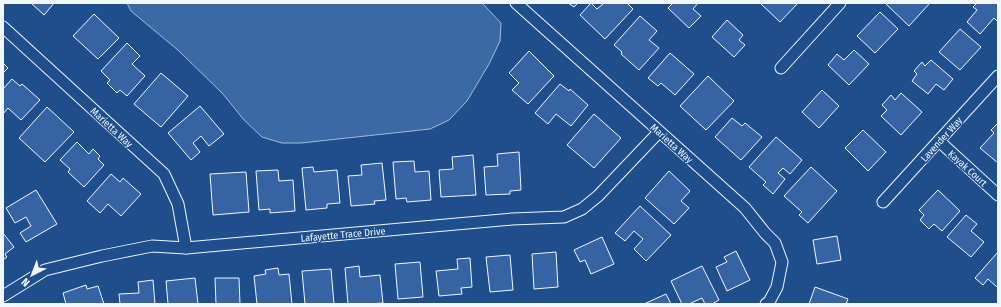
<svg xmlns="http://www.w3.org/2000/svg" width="1001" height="307" viewBox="0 0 1001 307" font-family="'Fira Sans Condensed',sans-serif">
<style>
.water{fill:#3b69a3;stroke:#a8bbd7}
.building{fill:#3563a3;stroke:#f2f6ff}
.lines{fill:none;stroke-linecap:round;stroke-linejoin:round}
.street-casing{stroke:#f2f6ff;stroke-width:13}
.street{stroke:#1f4e8c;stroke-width:11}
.labels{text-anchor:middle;stroke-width:3;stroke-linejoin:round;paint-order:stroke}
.street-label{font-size:10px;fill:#f2f6ff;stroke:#1f4e8c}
</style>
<rect width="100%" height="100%" fill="#1f4e8c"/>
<polygon class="water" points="127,3 482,3 501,23 500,41 489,64 467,101 449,120 430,129 301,143 282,143 262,137 244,120 223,94 179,51 131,11"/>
<g class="building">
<polygon points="31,3 54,3 44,15"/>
<polygon points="568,3 578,3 574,7"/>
<polygon points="591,3 597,9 603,4 602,3 627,3 633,9 605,39 580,15"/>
<polygon points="673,3 698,3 693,9 701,16 689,28 668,8"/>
<polygon points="760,3 798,3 780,22"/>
<polygon points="885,3 930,3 909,26"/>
<polygon points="977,3 998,3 998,22 994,18 980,34 967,22 977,10 973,7"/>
<polygon points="880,12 898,29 875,53 857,36"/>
<polygon points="94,14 119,38 98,59 73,36"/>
<polygon points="640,16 657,31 649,40 659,48 639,70 621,54 622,52 614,45"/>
<polygon points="727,20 743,35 739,40 745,45 734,57 712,37"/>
<polygon points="960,29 981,47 960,70 939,52"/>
<polygon points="127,43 140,56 132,64 145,76 127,96 120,90 117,93 107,83 110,80 101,71"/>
<polygon points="854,50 869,64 849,85 828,65 837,54 844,60"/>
<polygon points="529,51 554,76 528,104 512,90 519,83 509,73"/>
<polygon points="670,53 694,74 675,95 661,83 658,86 648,78"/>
<polygon points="931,60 953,79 944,90 936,84 928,94 912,81 917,74 914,71 922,62 925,66"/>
<polygon points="3,63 8,68 3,73"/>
<polygon points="161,73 188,96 161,127 134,104"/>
<polygon points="708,76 734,101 706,130 680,106"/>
<polygon points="12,79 20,86 22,84 40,100 21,120 8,108 3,114 3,89"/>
<polygon points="560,84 569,91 570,89 588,105 571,126 556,114 548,124 535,113"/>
<polygon points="822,90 839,106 819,128 802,112"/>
<polygon points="901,93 922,112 901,135 881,116 887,110 882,105 891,95 895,100"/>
<polygon points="200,106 224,134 209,146 201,136 193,143 200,152 191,160 168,133"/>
<polygon points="47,107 74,132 45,162 19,138"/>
<polygon points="594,114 621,138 594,168 567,145"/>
<polygon points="732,118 742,126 745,123 762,137 741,160 715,137"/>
<polygon points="998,123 998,163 980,148 994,133 991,130"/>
<polygon points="863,130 886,152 868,171 845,148"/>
<polygon points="776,137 802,160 790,174 783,168 778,173 785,179 773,194 763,185 766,182 749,167"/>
<polygon points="77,142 89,154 93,149 100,156 98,159 104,165 84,187 68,172 70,169 60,160"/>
<polygon points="519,152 521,190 510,191 510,194 486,195 484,167 498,166 497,154"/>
<polygon points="473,155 476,195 441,197 439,170 453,169 452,157"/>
<polygon points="414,161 415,172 429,171 431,200 407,202 406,198 396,199 393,162"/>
<polygon points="382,163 386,200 374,201 375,204 351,206 348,176 362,175 361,165"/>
<polygon points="313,167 314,172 337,170 340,203 327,204 327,208 306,210 302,168"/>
<polygon points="811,167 837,191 808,223 799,215 802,212 784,196"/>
<polygon points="278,170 279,181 293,180 295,211 270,213 270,209 259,210 256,171"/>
<polygon points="669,171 690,191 681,201 689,208 674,224 645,198"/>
<polygon points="246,172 249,212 213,215 210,174"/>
<polygon points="111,174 120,182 123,178 141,194 121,216 108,204 100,213 87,201"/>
<polygon points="36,190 57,224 26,242 20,233 31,226 26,217 15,223 6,208"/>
<polygon points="938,190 960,211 942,231 934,224 929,229 920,220 924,215 919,210"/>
<polygon points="640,206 671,235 646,261 634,249 643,239 634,231 625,241 615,233"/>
<polygon points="966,215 977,224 971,231 984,242 971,257 947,237"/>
<polygon points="3,233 14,247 5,254 7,257 3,260"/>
<polygon points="837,236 841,260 817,264 813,240"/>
<polygon points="602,237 614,264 591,274 585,260 580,262 574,250"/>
<polygon points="736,251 750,280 727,291 716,267 727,262 724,257"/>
<polygon points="556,252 558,287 534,289 532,254"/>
<polygon points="998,252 998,287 997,287 988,279 983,285 975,278"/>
<polygon points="510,255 513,290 490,292 486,257"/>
<polygon points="470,258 472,287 461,288 462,294 439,296 436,271 458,269 457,259"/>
<polygon points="420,262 423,297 398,299 395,264"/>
<polygon points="359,266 360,277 380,275 383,303 369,304 348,304 345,268"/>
<polygon points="702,266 719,300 712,304 705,304 702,298 689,304 682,304 671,281"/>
<polygon points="278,268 279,275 289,274 292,304 257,304 254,276 266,274 265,270"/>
<polygon points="331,269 334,304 305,304 302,271"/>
<polygon points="195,278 198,304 168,304 166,281"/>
<polygon points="215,278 239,278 240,304 216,304"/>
<polygon points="153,280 155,304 120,304 119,294 139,293 138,282"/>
<polygon points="86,285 87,289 98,286 104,304 66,304 63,293"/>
<polygon points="815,287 848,299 846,304 809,304"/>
<polygon points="666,294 671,304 644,304"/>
</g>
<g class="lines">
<g class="street-casing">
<g id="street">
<polyline points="516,3 745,208 765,233 775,243 782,262 777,287 769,302 766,304"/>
<polyline points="3,27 164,174 178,204 186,248"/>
<polyline points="781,68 840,3"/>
<polyline points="939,141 998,195"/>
<polyline points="883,202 998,76"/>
<polyline points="3,296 45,270 102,256 152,246 186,248 512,219 564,217 582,209 598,196 659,132"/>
</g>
</g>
<use href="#street" class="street"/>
</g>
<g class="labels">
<g class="street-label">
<text transform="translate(112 127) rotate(43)" y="4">Marietta Way</text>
<text transform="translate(941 139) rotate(-48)" y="4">Lavender Way</text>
<text transform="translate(672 143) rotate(42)" y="4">Marietta Way</text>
<text transform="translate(968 168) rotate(42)" y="4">Kayak Court</text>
<text transform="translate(343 234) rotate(-5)" y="4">Lafayette Trace Drive</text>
</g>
</g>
<rect width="1001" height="307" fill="none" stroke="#f2f6ff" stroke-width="8"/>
<g transform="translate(32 275) rotate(222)" stroke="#1f4e8c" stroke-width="3" paint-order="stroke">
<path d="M0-3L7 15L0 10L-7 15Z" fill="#f2f6ff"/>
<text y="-6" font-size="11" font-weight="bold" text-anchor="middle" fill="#f2f6ff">N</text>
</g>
</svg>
